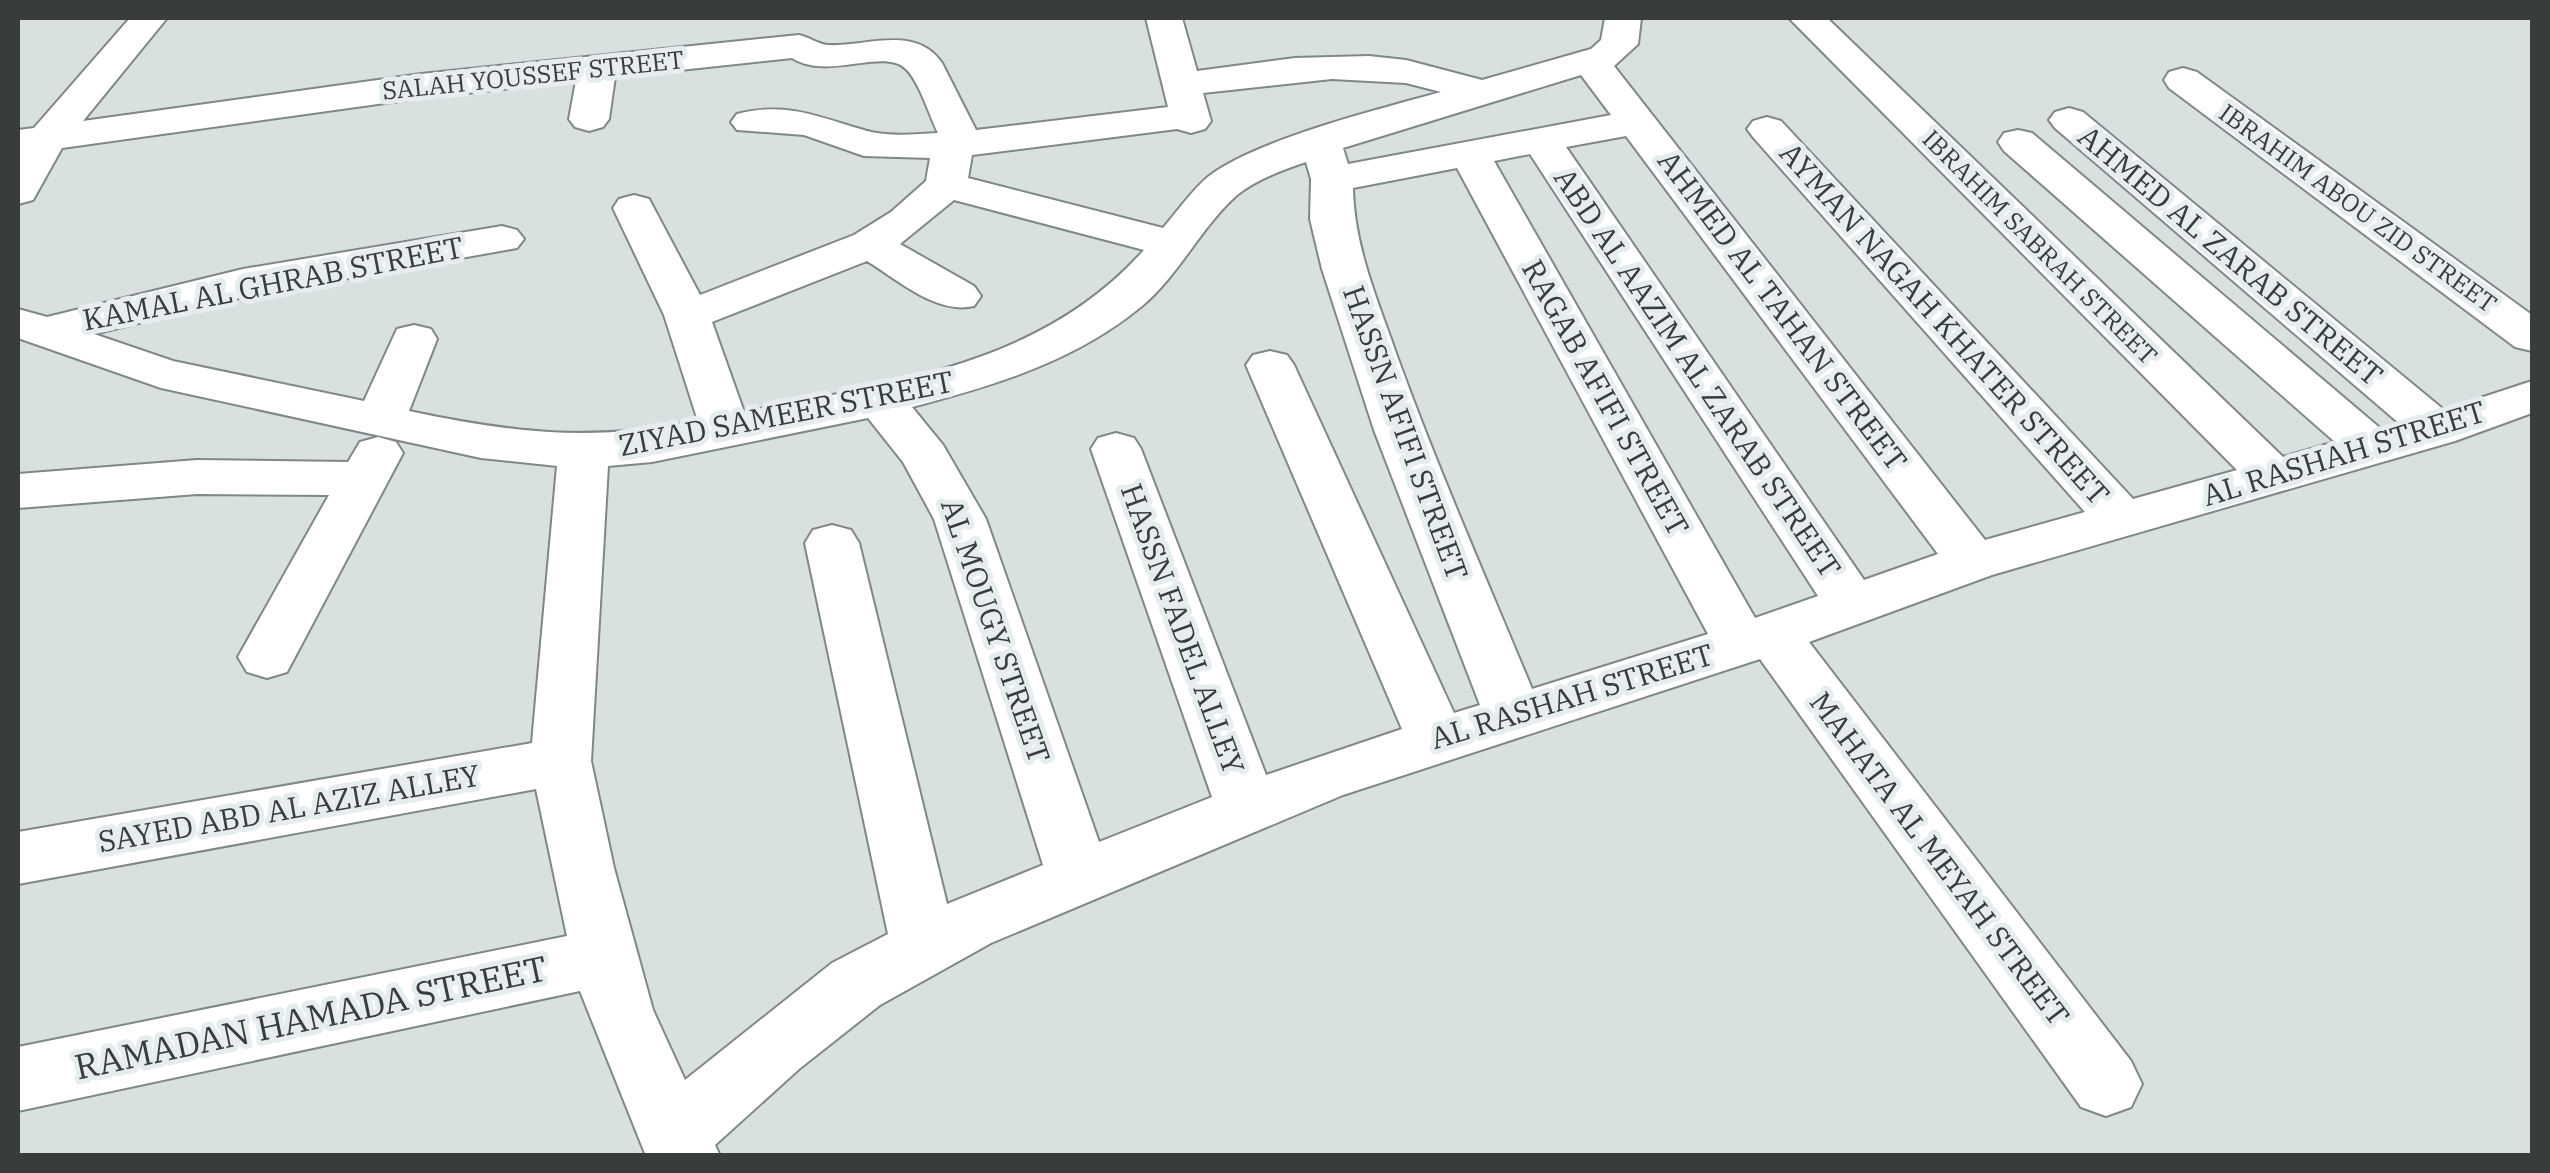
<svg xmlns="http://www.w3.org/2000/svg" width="2550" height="1173" viewBox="0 0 2550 1173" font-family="'IBM Plex Serif',serif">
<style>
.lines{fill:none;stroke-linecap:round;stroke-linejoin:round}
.minor-casing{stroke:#808788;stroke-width:4}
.minor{fill:#fff;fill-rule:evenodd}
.labels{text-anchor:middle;stroke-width:10;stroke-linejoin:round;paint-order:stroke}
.far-street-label{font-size:25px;fill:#393c3d;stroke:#e5edee}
.street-label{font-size:30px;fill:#393c3d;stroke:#e5edee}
.near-street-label{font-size:35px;fill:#393c3d;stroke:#e5edee}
</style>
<rect width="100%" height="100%" fill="#d8e0e0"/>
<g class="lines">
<g class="minor-casing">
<g id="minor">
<path d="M 130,18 L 167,18 L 83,121 L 421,74 L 799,35 C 809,37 819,45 829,45 C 866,47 915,24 942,63 L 976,130 L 1168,107 L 1146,18 L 1182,18 L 1197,71 L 1295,58 L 1369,56 L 1406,60 L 1482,80 L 1591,49 L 1601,40 L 1605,18 L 1641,18 L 1638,44 L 1614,66 L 1985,540 L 2085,512 L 1753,137 L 1747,129 L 1753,121 L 1767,117 L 1781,121 L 2133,499 L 2237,470 L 1789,18 L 1827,18 L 2283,457 L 2335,442 L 2004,151 L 1998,142 L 2004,133 L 2018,130 L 2032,133 L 2381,429 L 2400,424 L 2055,128 L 2049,120 L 2055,112 L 2069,108 L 2083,112 L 2444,410 L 2532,381 L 2532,413 L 2455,441 L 1992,575 L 1809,642 L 2131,1061 L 2142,1084 L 2131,1107 L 2106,1116 L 2081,1107 L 1760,659 L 1343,795 L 991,943 L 880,1005 L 799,1069 L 715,1145 L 720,1156 L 646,1156 L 580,991 L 18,1111 L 18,1047 L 567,936 L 536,789 L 18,884 L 18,832 L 532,743 L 557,466 L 481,458 L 161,388 L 18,338 L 18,309 L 47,317 L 243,269 L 502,226 L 517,230 L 524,239 L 517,248 L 243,297 L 94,334 L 173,361 L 364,401 L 397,329 L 414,325 L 431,329 L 437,339 L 409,411 C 513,433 593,442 698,421 L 664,315 L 613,208 L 619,199 L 634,195 L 649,199 L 700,295 L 854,235 L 891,212 L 926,181 L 930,158 L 864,156 L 804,135 L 737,130 L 731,122 L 737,114 C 788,101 820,118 867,131 C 889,137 915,134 938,133 C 929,115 920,83 906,69 C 884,47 828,81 792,58 L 615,77 L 609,119 L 603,127 L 589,131 L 575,127 L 569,119 L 576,81 L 421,98 L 62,148 L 33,200 L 18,204 L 18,130 L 34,128 ZM 1581,75 L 1611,115 L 1348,164 L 1343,148 ZM 1332,79 L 1406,83 L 1441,92 C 1380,109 1258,139 1209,176 C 1192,190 1177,212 1163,228 L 968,178 L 972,155 L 1177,129 L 1191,133 L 1205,129 L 1211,121 L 1203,93 ZM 1626,136 L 1938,554 L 1864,580 L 1566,147 ZM 1530,154 L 1818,596 L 1755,618 L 1494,161 ZM 1306,162 L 1311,179 L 1310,219 L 1322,269 L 1374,430 L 1480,705 L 1454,713 L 1294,365 L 1287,355 L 1270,351 L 1253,355 L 1246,365 L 1402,729 L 1266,775 L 1141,449 L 1134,438 L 1116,433 L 1098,438 L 1091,449 L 1212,797 L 1099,842 L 986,519 L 943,445 L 912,407 C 995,385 1074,362 1142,306 C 1179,275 1201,227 1237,195 C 1257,179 1283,170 1306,162 ZM 1457,168 L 1708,634 L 1532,689 C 1486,578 1438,469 1397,356 C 1378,301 1354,247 1353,188 ZM 954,200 L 1144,250 C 1040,367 889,383 744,412 L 712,322 L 867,261 C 898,280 937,315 974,306 L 981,296 L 974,286 L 900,244 ZM 868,418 L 903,462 L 934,519 L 1043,865 L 947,904 L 859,543 L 851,530 L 832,525 L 813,530 L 805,543 L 888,934 L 832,963 L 685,1080 L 653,1010 L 614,868 L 591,761 L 608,466 L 652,462 Z"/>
<polygon points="2183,68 2197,72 2532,315 2532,351 2515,347 2169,88 2164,80 2169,72"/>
<polygon points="378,437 396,442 403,453 287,672 267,678 247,672 238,657 329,495 197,494 18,508 18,474 197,460 348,462 360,442"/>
</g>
</g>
<use href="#minor" class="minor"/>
</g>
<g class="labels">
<g class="far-street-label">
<text transform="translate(533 75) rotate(-6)" y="9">SALAH YOUSSEF STREET</text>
<text transform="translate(2358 208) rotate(36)" y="9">IBRAHIM ABOU ZID STREET</text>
<text transform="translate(2040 247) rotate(45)" y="9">IBRAHIM SABRAH STREET</text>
</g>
<g class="street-label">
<text transform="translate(2230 256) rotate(40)" y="10">AHMED AL ZARAB STREET</text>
<text transform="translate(273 284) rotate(-11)" y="10">KAMAL AL GHRAB STREET</text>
<text transform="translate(1782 311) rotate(53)" y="10">AHMED AL TAHAN STREET</text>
<text transform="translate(1944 324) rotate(48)" y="10">AYMAN NAGAH KHATER STREET</text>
<text transform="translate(1697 373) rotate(56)" y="10">ABD AL AAZIM AL ZARAB STREET</text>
<text transform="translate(1605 398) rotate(61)" y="10">RAGAB AFIFI STREET</text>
<text transform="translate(786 414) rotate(-11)" y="10">ZIYAD SAMEER STREET</text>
<text transform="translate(1405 433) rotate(70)" y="10">HASSN AFIFI STREET</text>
<text transform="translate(2344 454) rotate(-17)" y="10">AL RASHAH STREET</text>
<text transform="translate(1182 629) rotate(70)" y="10">HASSN FADEL ALLEY</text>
<text transform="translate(995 631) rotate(71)" y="10">AL MOUGY STREET</text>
<text transform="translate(1572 697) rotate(-17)" y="10">AL RASHAH STREET</text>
<text transform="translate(289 809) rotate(-10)" y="10">SAYED ABD AL AZIZ ALLEY</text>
<text transform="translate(1939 859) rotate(53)" y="10">MAHATA AL MEYAH STREET</text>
</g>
<g class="near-street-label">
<text transform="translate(311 1018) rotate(-12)" y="12">RAMADAN HAMADA STREET</text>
</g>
</g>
<rect width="2550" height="1173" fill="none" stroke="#393c3d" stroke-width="40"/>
</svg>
